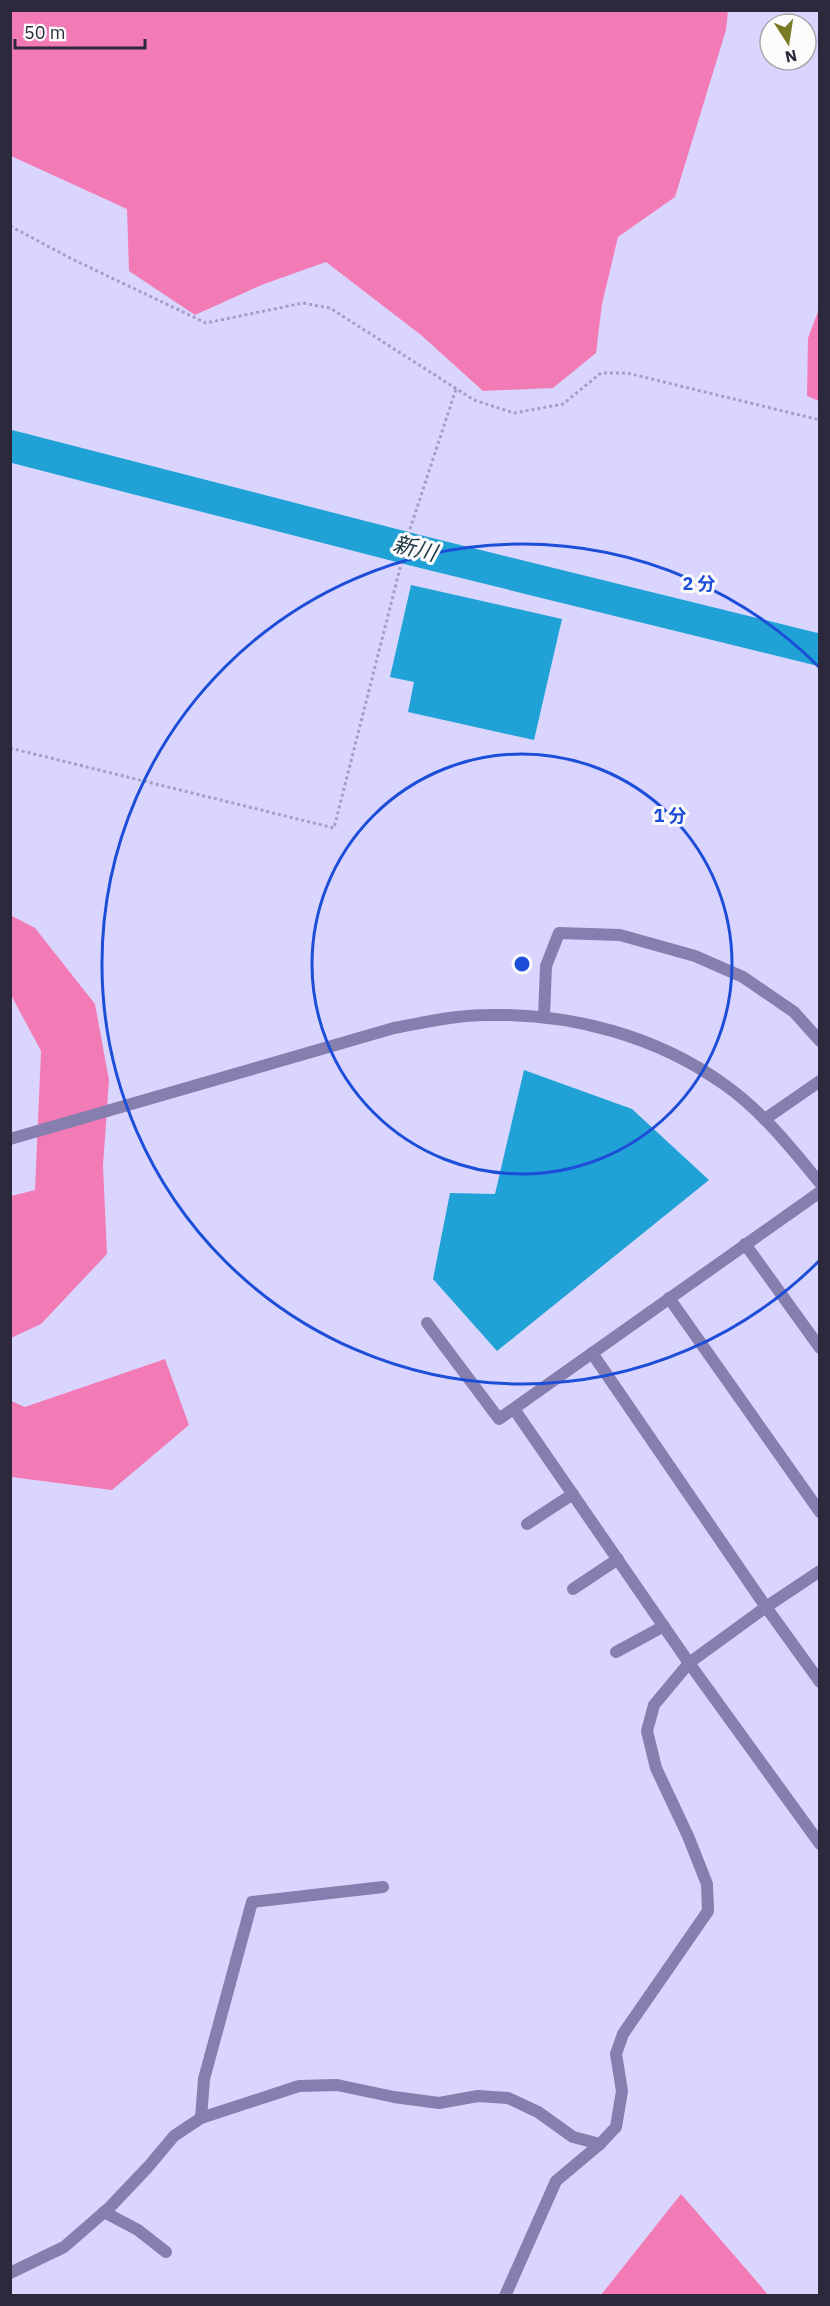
<svg xmlns="http://www.w3.org/2000/svg" width="830" height="2306" viewBox="0 0 830 2306" font-family="'IBM Plex Sans','Noto Sans JP',sans-serif">
<style>
.forest{fill:#f37bb5}
.water{fill:#20a2d6}
.lines{fill:none;stroke-linecap:round;stroke-linejoin:round}
.river{stroke:#20a2d6;stroke-width:32}
.path{stroke:#a4a0c2;stroke-width:3;stroke-dasharray:3 3;stroke-linecap:butt}
.minor{stroke:#867eaf;stroke-width:12}
.tertiary{stroke:#867eaf;stroke-width:12}
.ring{fill:none;stroke:#1d4ed8;stroke-width:3}
.labels{text-anchor:middle;stroke-width:6;stroke-linejoin:round;paint-order:stroke}
.water-label{font-size:22px;font-style:italic;fill:#203a46;stroke:#fcfcfc}
.centre{fill:#1d4ed8;stroke:#fcfcfc;stroke-width:3}
.ring-label{font-size:18px;text-anchor:middle;font-weight:bold;fill:#1d4ed8;stroke:#fcfcfc;stroke-width:6;stroke-linejoin:round;paint-order:stroke}
</style>
<rect width="100%" height="100%" fill="#dad5fe"/>
<g class="forest">
<polygon points="10,11 11,10 728,11 726,30 675,197 618,237 602,304 596,353 553,388 483,391 421,335 326,262 264,284 195,315 129,271 127,209 11,156"/>
<polygon points="819,309 819,401 807,396 808,338"/>
<polygon points="10,915 35,928 95,1004 109,1080 103,1166 107,1254 41,1324 11,1338 11,1196 35,1190 41,1051 11,995"/>
<polygon points="165,1359 189,1425 112,1490 11,1477 11,1401 25,1407"/>
<polygon points="681,2194 759,2284 768,2295 601,2295"/>
</g>
<g class="water">
<polygon points="411,585 562,619 534,740 408,712 414,682 390,677"/>
<polygon points="524,1070 632,1109 709,1180 497,1351 433,1279 450,1193 495,1194"/>
</g>
<g class="lines">
<polyline class="river" points="10,446 414,550 820,650"/>
<g class="path">
<polyline points="10,226 72,259 206,323 303,303 330,308 474,400 514,413 563,404 601,373 627,373 820,420"/>
<polyline points="10,748 334,828 410,529 456,389"/>
</g>
<g class="minor">
<polyline points="544,1017 546,966 559,933 620,935 695,956 743,977 794,1012 820,1041"/>
<polyline points="765,1119 820,1081"/>
<polyline points="745,1244 820,1348"/>
<polyline points="669,1298 820,1512"/>
<polyline points="427,1323 499,1419 820,1192"/>
<polyline points="514,1409 689,1663 820,1844"/>
<polyline points="527,1524 573,1494"/>
<polyline points="820,1571 766,1607 820,1682"/>
<polyline points="573,1589 618,1559"/>
<polyline points="616,1652 664,1626"/>
<polyline points="201,2118 204,2079 252,1902 383,1887"/>
<polyline points="104,2212 138,2230 166,2252"/>
<polyline points="10,2273 64,2247 110,2207 148,2167 174,2136 201,2118 299,2086 337,2085 394,2097 439,2103 478,2096 508,2098 538,2112 573,2137 600,2144"/>
<polyline points="505,2296 556,2181 600,2144 616,2127 622,2091 616,2054 623,2034 708,1911 707,1884 688,1836 656,1768 647,1731 654,1705 689,1663 766,1607 592,1353"/>
</g>
<path class="tertiary" d="M 10,1139 L 394,1028 C 425,1022 457,1015 488,1015 C 571,1013 657,1036 725,1085 C 762,1111 791,1148 820,1183"/>
</g>
<g class="ring">
<circle cx="522" cy="964" r="210"/>
<path d="M819 1261A420 420 0 1 1 819 667"/>
</g>
<g class="labels">
<g class="water-label">
<text transform="translate(415 548) rotate(14)" y="8">新川</text>
</g>
</g>
<circle cx="522" cy="964" r="9" class="centre"/>
<g class="ring-label">
<text x="699" y="590">2 分</text>
<text x="670" y="822">1 分</text>
</g>
<rect width="830" height="2306" fill="none" stroke="#2c293c" stroke-width="24"/>
<g transform="translate(788 42) rotate(168)"><circle r="28" fill="#fcfcfc" stroke="#a9a8af" stroke-width="1.5"/>
<path d="M0-4.5L10 22L0 15L-10 22Z" fill="#797b24"/>
<text y="-9" font-size="16" font-weight="bold" text-anchor="middle" fill="#2c293c">N</text>
</g>
<path d="M15 39v9h130v-9" fill="none" stroke="#2c293c" stroke-width="3"/>
<text x="24" y="39" font-size="18" fill="#2c293c" stroke="#fcfcfc" stroke-width="4.5" paint-order="stroke">50 m</text>
</svg>
